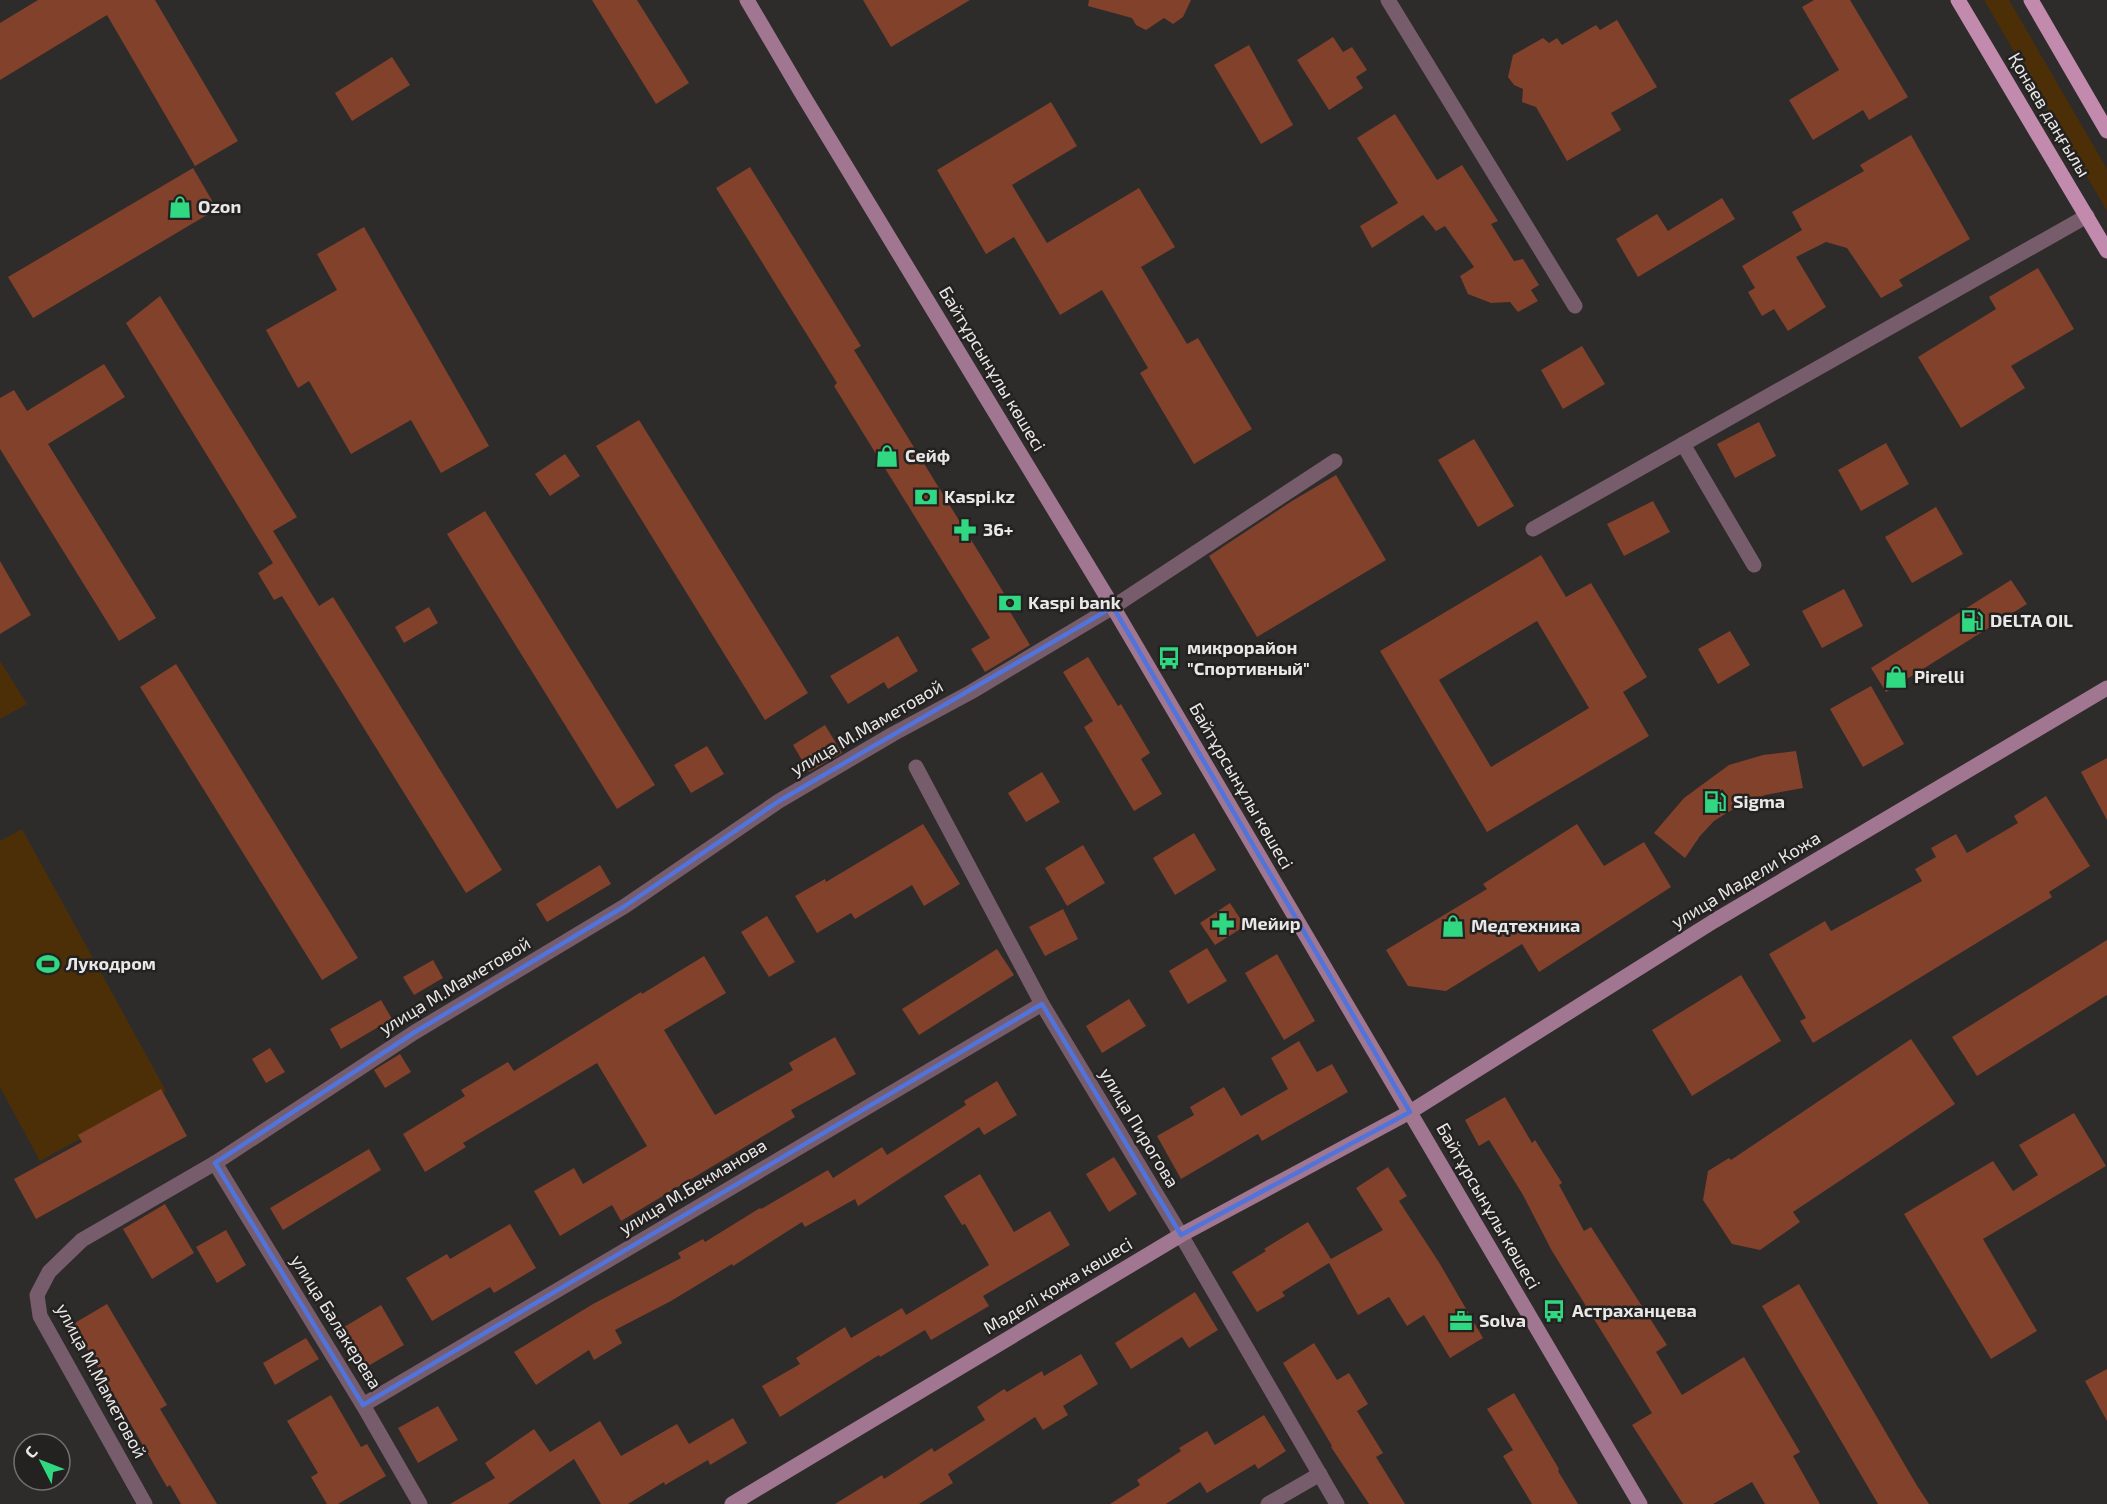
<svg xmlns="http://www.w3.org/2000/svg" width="2107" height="1504" viewBox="0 0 2107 1504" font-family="'Exo 2',sans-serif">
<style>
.green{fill:#4d2f07}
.building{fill:#82412a;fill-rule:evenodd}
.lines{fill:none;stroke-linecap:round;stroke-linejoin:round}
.street{stroke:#775c6c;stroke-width:15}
.secondary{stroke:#a17690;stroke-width:15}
.primary{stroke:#c28aac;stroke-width:15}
.marked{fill:none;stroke:#5074dc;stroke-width:4.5;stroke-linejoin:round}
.labels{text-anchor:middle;stroke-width:5;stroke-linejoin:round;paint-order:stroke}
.street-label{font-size:18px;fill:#e9e7e7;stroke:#242121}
.poi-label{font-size:18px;font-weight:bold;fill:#e9e7e7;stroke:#242121;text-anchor:start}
</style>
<rect width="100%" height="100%" fill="#2e2b2b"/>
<g class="green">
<polygon points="1984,0 2009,0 2107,169 2107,211"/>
<polygon points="0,661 27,704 0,719"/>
<polygon points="22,829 166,1091 40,1161 0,1087 0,841"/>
</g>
<g class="building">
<polygon points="38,0 155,0 238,141 195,166 107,15 0,80 0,23"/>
<polygon points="592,0 637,0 689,83 656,104"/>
<polygon points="863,0 970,0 891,47"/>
<polygon points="1089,0 1191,0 1183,17 1173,24 1164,18 1146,30 1136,25 1132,18 1088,6"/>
<polygon points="1814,0 1850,0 1908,97 1869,120 1863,110 1813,140 1789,100 1839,70 1802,7"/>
<polygon points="1617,20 1657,87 1611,113 1621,130 1567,161 1536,107 1522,102 1523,89 1514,85 1508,77 1513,55 1543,38 1549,43 1557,38 1562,45 1596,25 1600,30"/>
<polygon points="1333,37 1343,52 1352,47 1367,70 1356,77 1363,88 1329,110 1297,60"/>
<polygon points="1249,45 1293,125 1261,144 1214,65"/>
<polygon points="392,57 410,85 352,121 335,93"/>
<polygon points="1051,102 1077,146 1012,185 1047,243 1139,188 1175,247 1141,267 1187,344 1198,338 1252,429 1194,464 1140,373 1148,368 1102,290 1060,315 1014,237 986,254 937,170"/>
<polygon points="1395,114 1437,180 1462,165 1498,221 1491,224 1514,261 1523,259 1539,285 1531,290 1538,301 1518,312 1510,302 1491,303 1468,294 1460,276 1474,267 1445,226 1436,231 1423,215 1372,248 1360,226 1398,203 1357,138"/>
<polygon points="1911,135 1970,239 1899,280 1903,286 1881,298 1847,248 1826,242 1796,257 1826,307 1788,331 1774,309 1762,316 1748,292 1755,288 1742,266 1802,230 1792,212 1864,171 1860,165"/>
<polygon points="750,167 861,346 854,350 1010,603 1006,605 1030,645 985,672 971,649 990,638 834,386 837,383 716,188"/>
<polygon points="193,168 217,209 33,318 8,277"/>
<polygon points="1722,198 1735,219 1638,277 1616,239 1657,214 1668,231"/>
<polygon points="364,227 489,446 441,473 411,420 351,454 309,381 298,388 266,330 337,290 317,254"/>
<polygon points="2038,268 2074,329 2011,366 2025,388 1961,428 1918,357 1996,309 1989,297"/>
<polygon points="160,296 297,517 273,531 319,606 333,597 502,870 466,893 282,596 274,600 258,573 273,563 126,323"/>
<polygon points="1582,346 1605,384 1563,409 1541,370"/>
<polygon points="104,364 125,397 48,444 156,618 119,641 0,449 0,398 14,390 27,411"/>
<polygon points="639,420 808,693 765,720 596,446"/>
<polygon points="1759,422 1776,456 1735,478 1717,444"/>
<polygon points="1474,439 1514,506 1478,527 1438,460"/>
<polygon points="1886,443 1909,484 1861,511 1838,470"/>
<polygon points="565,454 580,476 550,496 535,474"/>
<polygon points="1336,475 1386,560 1257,637 1209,556 1292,501"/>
<polygon points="1653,501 1670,532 1624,556 1607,524"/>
<polygon points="1936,507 1963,554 1912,583 1885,537"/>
<polygon points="485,511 655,785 617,809 447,534"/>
<path d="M 1541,555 L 1566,597 L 1591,583 L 1647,677 L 1623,692 L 1649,736 L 1487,832 L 1380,651 ZM 1537,621 L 1589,708 L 1491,767 L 1439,680 Z"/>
<polygon points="0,561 31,615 0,634"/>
<polygon points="2011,580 2027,604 1886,692 1871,668"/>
<polygon points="1844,589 1863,626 1822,648 1802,611"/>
<polygon points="429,607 438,623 404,643 395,627"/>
<polygon points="1730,631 1750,665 1718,684 1698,649"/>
<polygon points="898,636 918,671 888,689 884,682 848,704 830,676"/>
<polygon points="1088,657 1118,706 1121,704 1150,753 1141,759 1162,794 1134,811 1084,727 1093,721 1063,672"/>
<polygon points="176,664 358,958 322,980 140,687"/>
<polygon points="1871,686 1904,744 1863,767 1830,709"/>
<polygon points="825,725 842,753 809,772 793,745"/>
<polygon points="707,746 724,774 691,793 674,765"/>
<polygon points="1796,751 1803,788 1765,795 1730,811 1714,821 1700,836 1685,858 1654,833 1684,798 1729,765 1763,755"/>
<polygon points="2107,758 2107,820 2081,772"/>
<polygon points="1042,772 1060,802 1026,822 1008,793"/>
<polygon points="2046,796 2090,866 2049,892 2052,897 1813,1043 1800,1021 1806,1018 1769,954 1825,921 1831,931 1922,881 1915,869 1936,857 1931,848 1956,834 1967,853 2018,823 2014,816"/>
<polygon points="923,824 960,884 924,906 912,885 855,919 851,913 817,933 795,896 825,879 826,882"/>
<polygon points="1577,824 1604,866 1644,842 1671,887 1539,972 1522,944 1446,991 1408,986 1386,950 1487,889 1483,884"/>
<polygon points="1194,833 1216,870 1175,895 1153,858"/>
<polygon points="1083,845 1105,883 1067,906 1045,868"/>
<polygon points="600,865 611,884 547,922 536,904"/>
<polygon points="1230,903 1245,926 1215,945 1200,923"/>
<polygon points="1063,909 1078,939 1045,956 1029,927"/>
<polygon points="767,916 795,962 769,977 741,932"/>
<polygon points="2107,940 2107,995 1977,1076 1952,1037"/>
<polygon points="1207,948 1227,981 1188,1004 1169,971"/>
<polygon points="997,949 1014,975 919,1035 902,1009"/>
<polygon points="1277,954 1315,1021 1284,1040 1245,973"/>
<polygon points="704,956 726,993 664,1030 715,1115 793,1070 789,1063 835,1037 856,1074 791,1110 795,1117 621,1221 612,1205 560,1236 534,1191 574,1168 583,1184 647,1146 597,1063 463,1143 466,1147 425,1172 403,1134 465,1096 461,1090 508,1062 514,1071 641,992 642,994"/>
<polygon points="433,960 443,978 414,995 403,977"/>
<polygon points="1741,975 1781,1041 1692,1096 1652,1030"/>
<polygon points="1129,999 1146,1026 1102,1053 1086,1026"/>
<polygon points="381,1000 392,1019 341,1049 330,1029"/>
<polygon points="1911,1039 1955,1104 1793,1212 1800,1222 1760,1250 1732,1244 1703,1200 1708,1171 1729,1158 1731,1160"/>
<polygon points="1299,1041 1317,1072 1332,1064 1348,1092 1262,1141 1258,1134 1181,1179 1157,1136 1194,1115 1190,1107 1224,1087 1241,1116 1288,1089 1271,1058"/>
<polygon points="270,1048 285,1072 266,1083 252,1059"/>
<polygon points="400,1054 411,1072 385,1088 374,1070"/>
<polygon points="997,1081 1017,1115 984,1135 979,1127 858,1206 855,1199 805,1227 802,1222 733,1266 732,1264 671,1301 615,1330 622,1343 594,1360 589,1350 536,1385 514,1352 593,1304 681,1258 678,1253 703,1239 705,1242 760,1208 761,1209 828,1170 833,1178 882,1147 887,1155 966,1105 964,1101"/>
<polygon points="161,1089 187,1136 36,1219 14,1179 82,1142 78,1135"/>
<polygon points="1505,1097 1532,1143 1535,1140 1562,1183 1559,1185 1584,1231 1591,1227 1667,1345 1656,1352 1682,1395 1744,1357 1800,1452 1793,1456 1820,1504 1765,1504 1752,1482 1713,1504 1683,1504 1632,1425 1652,1413 1552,1251 1523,1195 1489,1140 1479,1146 1465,1120"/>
<polygon points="2074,1113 2106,1166 1983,1239 2037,1331 1991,1359 1904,1214 1993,1161 2013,1191 2038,1175 2019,1145"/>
<polygon points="369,1149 381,1170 283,1230 270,1208"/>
<polygon points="1114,1157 1137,1194 1109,1212 1086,1174"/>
<polygon points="1388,1167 1407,1196 1399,1201 1440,1264 1483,1338 1450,1358 1424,1315 1407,1326 1389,1297 1358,1315 1329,1263 1282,1292 1285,1296 1257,1312 1232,1272 1266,1251 1264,1249 1308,1222 1331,1259 1383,1230 1356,1188"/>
<polygon points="980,1174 1014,1232 1050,1211 1070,1245 983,1296 989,1306 931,1340 925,1330 880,1357 879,1355 780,1417 762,1386 800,1364 796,1358 845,1327 851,1338 902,1308 906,1315 989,1265 965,1224 962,1225 944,1196"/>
<polygon points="165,1204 194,1253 152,1279 123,1229"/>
<polygon points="510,1224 536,1268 494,1293 490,1287 432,1321 406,1278 447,1254 450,1259"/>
<polygon points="226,1230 246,1265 217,1283 196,1247"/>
<polygon points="1799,1284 1916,1484 1929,1504 1878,1504 1762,1306"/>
<polygon points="1195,1292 1218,1330 1189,1348 1182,1337 1131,1369 1115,1343"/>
<polygon points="107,1304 167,1405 160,1409 217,1504 181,1504 170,1485 167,1487 73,1324"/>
<polygon points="381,1305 404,1345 363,1369 339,1330"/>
<polygon points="306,1338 319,1359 275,1385 263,1363"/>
<polygon points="1314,1343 1337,1380 1349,1373 1368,1404 1357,1411 1383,1453 1376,1457 1405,1504 1369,1504 1331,1447 1332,1446 1283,1363"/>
<polygon points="1081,1354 1098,1384 1063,1406 1068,1415 1043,1430 1035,1417 948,1474 953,1483 919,1504 835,1504 882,1475 884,1479 932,1448 934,1452 985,1420 977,1407 1004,1389 1007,1392 1042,1371 1044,1376"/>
<polygon points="2107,1369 2107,1421 2085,1381"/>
<polygon points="1514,1393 1559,1469 1558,1471 1578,1504 1532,1504 1503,1456 1513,1450 1487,1409"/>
<polygon points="331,1395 361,1447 367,1444 386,1476 338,1504 327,1504 311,1477 318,1473 287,1421"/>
<polygon points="438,1406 458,1440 418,1463 398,1428"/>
<polygon points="1264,1415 1286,1451 1258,1469 1255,1464 1207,1493 1200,1482 1166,1504 1110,1504 1140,1485 1137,1480 1181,1451 1179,1448 1207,1431 1215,1445"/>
<polygon points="733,1418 747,1443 710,1465 708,1460 665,1485 664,1482 628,1504 601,1504 574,1459 508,1504 450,1504 495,1478 485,1463 534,1429 550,1452 600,1421 621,1456 677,1424 689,1444"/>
</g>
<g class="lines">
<g class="street">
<polyline points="1388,0 1575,306"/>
<polyline points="1683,444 1754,565"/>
<polyline points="1533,529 2087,216"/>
<polyline points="916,767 1042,1004 1181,1235 1337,1504"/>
<polyline points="215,1163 363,1405 420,1504"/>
<polyline points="363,1405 1042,1004"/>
<polyline points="145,1504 40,1316 37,1295 49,1272 82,1240 215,1163 415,1032 625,906 779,801 893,734 971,692 1113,607 1335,461"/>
<polyline points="1268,1504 1320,1474"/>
</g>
<g class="secondary">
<polyline points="747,0 801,92 1113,607 1640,1504"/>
<polyline points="732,1504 1181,1235 1410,1112 1714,921 2107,688"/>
</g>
<g class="primary">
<polyline points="1958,0 2107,251"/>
<polyline points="2031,0 2107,131"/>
</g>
</g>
<path class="marked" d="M 1113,607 L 1410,1112 L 1181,1235 L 1042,1004 L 363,1405 L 215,1163 L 415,1032 L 625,906 L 779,801 Z"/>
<defs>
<g id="shop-bare" transform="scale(1.8)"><path d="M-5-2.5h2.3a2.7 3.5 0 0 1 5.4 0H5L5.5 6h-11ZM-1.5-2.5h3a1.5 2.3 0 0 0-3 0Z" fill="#31d882" stroke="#242121" stroke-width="2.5" paint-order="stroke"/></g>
<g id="bank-bare" transform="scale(1.8)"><path d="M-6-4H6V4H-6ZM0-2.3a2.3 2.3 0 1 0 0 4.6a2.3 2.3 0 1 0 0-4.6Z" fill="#31d882" stroke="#242121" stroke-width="2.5" paint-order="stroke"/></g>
<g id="pharmacy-bare" transform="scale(1.8)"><path d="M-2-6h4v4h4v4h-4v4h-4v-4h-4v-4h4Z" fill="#31d882" stroke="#242121" stroke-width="2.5" paint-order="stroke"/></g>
<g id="fuel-bare" transform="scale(1.8)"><path d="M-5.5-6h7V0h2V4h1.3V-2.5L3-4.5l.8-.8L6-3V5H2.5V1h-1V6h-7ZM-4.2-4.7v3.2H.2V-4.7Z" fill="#31d882" stroke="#242121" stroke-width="2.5" paint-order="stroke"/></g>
<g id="bus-bare" transform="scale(1.8)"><path d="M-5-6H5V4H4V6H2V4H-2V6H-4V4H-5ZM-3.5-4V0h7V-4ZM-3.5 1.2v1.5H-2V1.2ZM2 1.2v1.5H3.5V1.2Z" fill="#31d882" stroke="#242121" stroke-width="2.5" paint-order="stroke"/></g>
<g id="stadium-bare" transform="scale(1.8)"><path d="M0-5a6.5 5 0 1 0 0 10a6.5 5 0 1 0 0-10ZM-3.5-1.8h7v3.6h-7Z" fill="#31d882" stroke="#242121" stroke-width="2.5" paint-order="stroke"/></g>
<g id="office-bare" transform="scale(1.8)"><path d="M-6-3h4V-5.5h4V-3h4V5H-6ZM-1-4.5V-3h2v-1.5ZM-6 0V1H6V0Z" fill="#31d882" stroke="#242121" stroke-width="2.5" paint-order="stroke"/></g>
</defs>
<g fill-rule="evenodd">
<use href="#shop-bare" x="180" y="207"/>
<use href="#shop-bare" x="887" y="456"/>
<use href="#bank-bare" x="926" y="497"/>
<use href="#pharmacy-bare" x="965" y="530"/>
<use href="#bank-bare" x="1010" y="603"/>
<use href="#fuel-bare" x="1972" y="621"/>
<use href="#bus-bare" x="1169" y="658"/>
<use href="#shop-bare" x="1896" y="677"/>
<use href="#fuel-bare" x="1715" y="802"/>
<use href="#pharmacy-bare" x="1223" y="924"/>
<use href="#shop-bare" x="1453" y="926"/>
<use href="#stadium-bare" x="48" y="964"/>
<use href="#bus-bare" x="1554" y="1311"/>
<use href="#office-bare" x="1461" y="1321"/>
</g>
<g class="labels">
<g class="street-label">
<text transform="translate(2049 115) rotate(59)" y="6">Қонаев даңғылы</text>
<text transform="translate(992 369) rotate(59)" y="6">Байтұрсынұлы көшесі</text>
<text transform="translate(867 728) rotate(-30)" y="6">улица М.Маметовой</text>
<text transform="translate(1241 786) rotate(60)" y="6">Байтұрсынұлы көшесі</text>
<text transform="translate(1746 880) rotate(-31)" y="6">улица Мадели Кожа</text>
<text transform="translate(455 986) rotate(-31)" y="6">улица М.Маметовой</text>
<text transform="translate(1139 1128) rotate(59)" y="6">улица Пирогова</text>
<text transform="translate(693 1187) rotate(-31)" y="6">улица М.Бекманова</text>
<text transform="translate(1488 1206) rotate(60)" y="6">Байтұрсынұлы көшесі</text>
<text transform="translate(1058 1286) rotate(-31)" y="6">Мәделі қожа көшесі</text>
<text transform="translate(336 1322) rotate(58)" y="6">улица Балакерева</text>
<text transform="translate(101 1381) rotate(62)" y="6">улица М.Маметовой</text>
</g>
<g class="poi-label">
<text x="198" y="213">Ozon</text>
<text x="905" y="462">Сейф</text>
<text x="944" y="503">Kaspi.kz</text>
<text x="983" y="536">36+</text>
<text x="1028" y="609">Kaspi bank</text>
<text x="1990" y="627">DELTA OIL</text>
<text x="1187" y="654">микрорайон<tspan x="1187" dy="21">"Спортивный"</tspan></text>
<text x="1914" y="683">Pirelli</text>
<text x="1733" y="808">Sigma</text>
<text x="1241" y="930">Мейир</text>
<text x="1471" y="932">Медтехника</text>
<text x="66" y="970">Лукодром</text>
<text x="1572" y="1317">Астраханцева</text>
<text x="1479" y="1327">Solva</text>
</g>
</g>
<g transform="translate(42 1462) rotate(312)"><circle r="28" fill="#242121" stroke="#737070" stroke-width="1.5"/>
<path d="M0-4.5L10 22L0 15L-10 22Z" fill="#31d882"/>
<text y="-9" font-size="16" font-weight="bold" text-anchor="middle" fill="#e9e7e7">С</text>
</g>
</svg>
